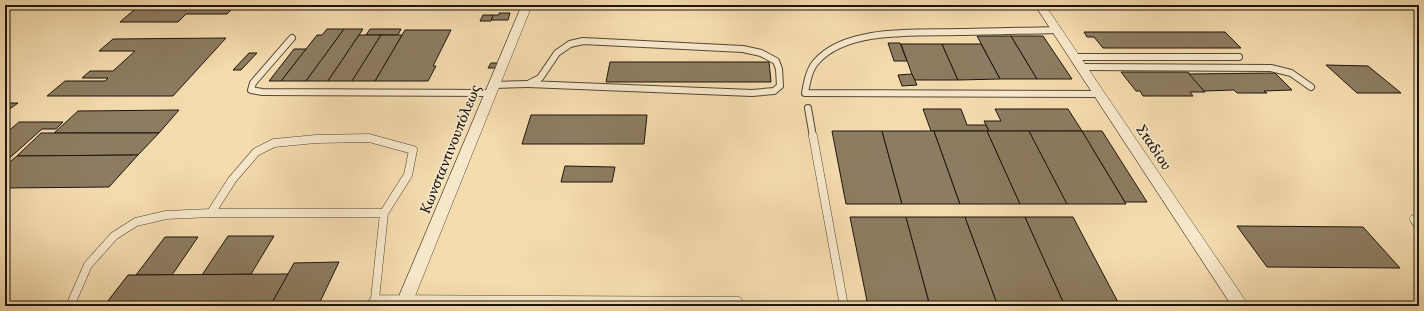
<svg xmlns="http://www.w3.org/2000/svg" width="1424" height="311" viewBox="0 0 1424 311" font-family="Vollkorn,serif">
<style>
.building{fill:#8d7c61;stroke:#1d150c}
.lines{fill:none;stroke-linecap:round;stroke-linejoin:round}
.lane-far1-casing{stroke:#534735;stroke-width:8}
.lane-casing{stroke:#534735;stroke-width:9}
.street-casing{stroke:#534735;stroke-width:1}
.lane-far1{stroke:#f8e8cb;stroke-width:6}
.lane{stroke:#f8e8cb;stroke-width:8}
.street{fill:#f8e8cb;fill-rule:evenodd}
.labels{text-anchor:middle;stroke-width:3.5;stroke-linejoin:round;paint-order:stroke}
.street-label{font-size:15px;fill:#1d150c;stroke:#f8e8cb}
</style>
<rect width="100%" height="100%" fill="#f5dcaf"/>
<filter id="stains"><feTurbulence type="fractalNoise" baseFrequency=".005" numOctaves="4"/><feColorMatrix values="0 0 0 0 .2 0 0 0 0 .09 0 0 0 0 .02 0 0 0 .5 -.17"/></filter>
<radialGradient id="worn" r=".72"><stop offset=".6" stop-color="#630" stop-opacity="0"/><stop offset="1" stop-color="#630" stop-opacity=".3"/></radialGradient>
<g class="building">
<polygon points="140,5 236,5 227,14 186,14 178,22 120,22"/>
<polygon points="499,13 510,13 508,20 491,20 493,15 499,15"/>
<polygon points="483,15 493,15 491,21 480,21"/>
<polygon points="327,29 344,29 306,81 281,81 317,35 322,35"/>
<polygon points="344,29 363,29 328,81 306,81"/>
<polygon points="370,29 401,29 398,35 366,35"/>
<polygon points="405,30 451,30 433,66 436,66 428,81 375,81"/>
<polygon points="1084,32 1225,32 1241,48 1103,48 1094,37 1087,37"/>
<polygon points="359,35 381,35 352,81 328,81"/>
<polygon points="381,35 402,35 375,81 352,81"/>
<polygon points="977,36 1011,36 1037,79 1000,79"/>
<polygon points="1011,36 1043,36 1072,79 1037,79"/>
<polygon points="226,38 173,96 47,96 65,81 105,81 108,78 82,78 90,71 113,71 135,51 99,51 113,39"/>
<polygon points="888,43 900,43 907,61 894,61"/>
<polygon points="901,44 942,44 958,80 914,80"/>
<polygon points="942,44 981,44 1000,79 958,80"/>
<polygon points="294,49 306,49 281,81 269,81"/>
<polygon points="249,53 257,53 241,70 233,70"/>
<polygon points="610,62 769,62 771,82 606,82"/>
<polygon points="491,63 502,63 500,68 488,68"/>
<polygon points="1326,65 1368,66 1401,93 1357,93"/>
<polygon points="1121,72 1188,72 1205,92 1190,92 1193,96 1143,96 1140,91 1136,91"/>
<polygon points="1275,73 1292,90 1264,91 1267,93 1237,93 1234,90 1204,91 1189,74"/>
<polygon points="912,74 917,85 902,86 898,75"/>
<polygon points="5,103 18,103 8,110 5,110"/>
<polygon points="923,109 961,109 967,125 986,125 989,131 931,131"/>
<polygon points="995,109 1068,109 1082,131 989,131 984,121 1001,121"/>
<polygon points="179,110 159,133 54,133 78,111"/>
<polygon points="531,115 647,115 644,144 522,144"/>
<polygon points="19,122 63,122 56,129 42,129 5,162 5,134"/>
<polygon points="832,131 882,131 902,204 846,204"/>
<polygon points="882,131 934,131 960,204 902,204"/>
<polygon points="934,131 987,131 1020,204 960,204"/>
<polygon points="987,131 1029,131 1067,204 1020,204"/>
<polygon points="1029,131 1082,131 1126,204 1067,204"/>
<polygon points="1082,131 1102,131 1147,202 1125,202"/>
<polygon points="41,133 159,133 138,155 17,156"/>
<polygon points="138,155 109,187 5,188 5,166 17,156"/>
<polygon points="565,166 615,167 612,182 561,182"/>
<polygon points="850,217 906,217 930,306 868,306"/>
<polygon points="906,217 965,217 998,306 930,306"/>
<polygon points="965,217 1025,217 1065,306 998,306"/>
<polygon points="1025,217 1073,217 1120,306 1065,306"/>
<polygon points="1237,226 1363,227 1400,268 1267,267"/>
<polygon points="228,236 274,236 251,274 202,275"/>
<polygon points="165,237 198,237 172,275 136,275"/>
<polygon points="339,262 318,306 270,306 294,263"/>
<polygon points="288,274 270,306 104,306 128,275"/>
</g>
<g class="lines">
<g class="lane-far1-casing">
<g id="lane-far1">
<path d="M 1057,30 C 1024,31 992,31 959,32 C 918,33 846,27 816,62 C 809,70 807,82 805,93 L 1099,94"/>
<polyline points="292,38 253,83 251,90 262,92 491,93"/>
<polygon points="583,41 743,49 761,53 776,61 779,69 780,86 774,91 752,93 528,84 540,78 557,53 570,44"/>
<polyline points="1075,57 1239,57"/>
<polyline points="1082,67 1271,68 1291,73 1311,87"/>
<polyline points="494,85 528,84"/>
<polyline points="808,108 813,137"/>
</g>
</g>
<g class="lane-casing">
<g id="lane">
<polyline points="813,136 844,306"/>
<polyline points="211,213 232,180 256,152 274,143 316,139 369,138 413,150 408,175 384,213 375,299 738,301"/>
<polyline points="1419,217 1414,219 1419,227"/>
<polyline points="70,306 88,265 114,236 136,222 166,215 211,213 384,213"/>
<polyline points="370,306 375,299"/>
</g>
</g>
<g class="street-casing">
<g id="street">
<polygon points="522,5 532,5 411,306 395,306"/>
<polygon points="1035,5 1045,5 1249,306 1232,306"/>
</g>
</g>
<use href="#lane-far1" class="lane-far1"/>
<use href="#lane" class="lane"/>
<use href="#street" class="street"/>
</g>
<g class="labels">
<g class="street-label">
<text transform="translate(1154 147) rotate(56)" y="5">Σταδίου</text>
<text transform="translate(450 149) rotate(-68)" y="5">Κωνσταντινουπόλεως</text>
</g>
</g>
<rect width="1424" height="311" fill="none" stroke="#f5dcaf" stroke-width="20"/>
<rect x="6" y="6" width="1412" height="299" fill="none" stroke="#1d150c" stroke-width="2"/>
<rect x="10" y="10" width="1404" height="291" fill="none" stroke="#1d150c"/>
<rect width="100%" height="100%" filter="url(#stains)"/>
<rect width="100%" height="100%" fill="url(#worn)"/>
</svg>
